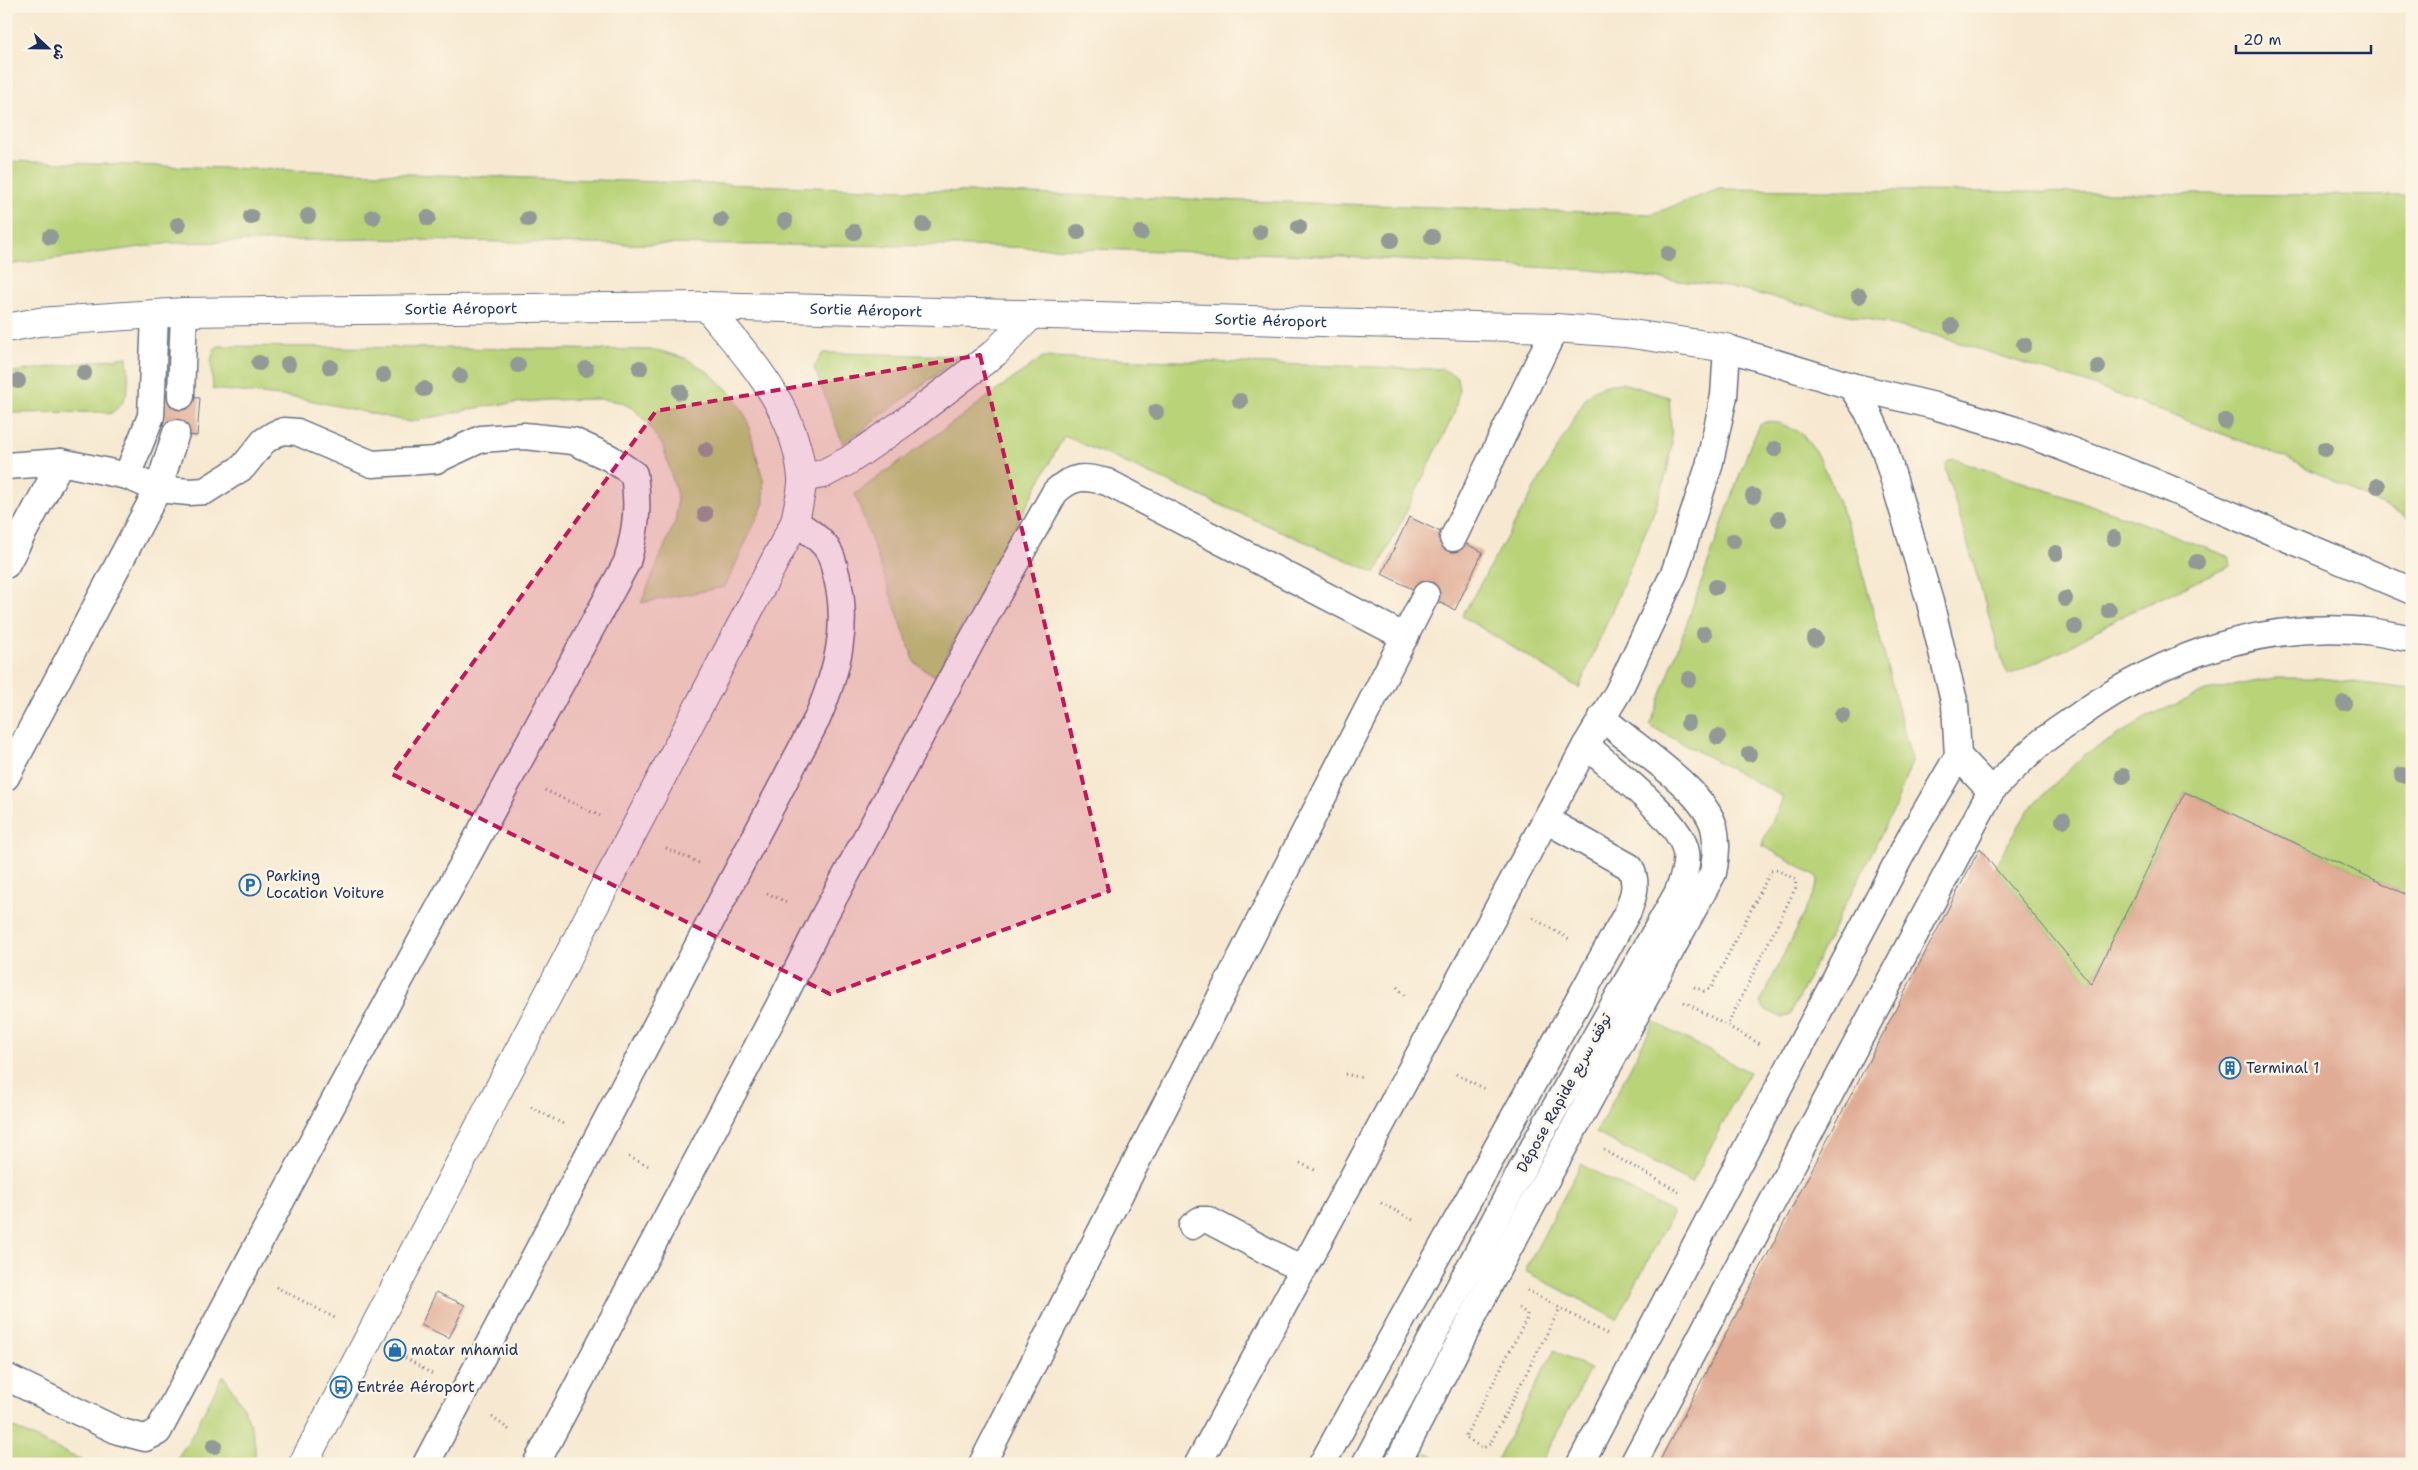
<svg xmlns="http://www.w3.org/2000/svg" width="2418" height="1470" viewBox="0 0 2418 1470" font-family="'Shantell Sans','Playpen Sans Arabic',sans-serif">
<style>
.green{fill:#b9d379;stroke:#6a816c}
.building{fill:#e0ac95}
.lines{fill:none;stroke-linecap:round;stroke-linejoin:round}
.service-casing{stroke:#687086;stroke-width:29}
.minor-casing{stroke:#687086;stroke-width:30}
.path{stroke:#687086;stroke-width:3;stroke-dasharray:1 4;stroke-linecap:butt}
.service{stroke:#fff;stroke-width:26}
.minor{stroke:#fff;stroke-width:28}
.tree{fill:#939996}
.marked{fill:#c2185b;fill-opacity:0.2;stroke:#c2185b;stroke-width:4;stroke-dasharray:10 6;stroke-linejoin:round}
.labels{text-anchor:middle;stroke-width:5;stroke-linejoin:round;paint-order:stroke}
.street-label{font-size:15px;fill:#1b2f5e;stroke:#fcf5e5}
.poi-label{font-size:15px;fill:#1b2f5e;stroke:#fcf5e5;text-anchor:start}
</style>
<rect width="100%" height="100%" fill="#fcf5e5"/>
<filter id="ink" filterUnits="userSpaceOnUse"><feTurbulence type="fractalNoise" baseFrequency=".02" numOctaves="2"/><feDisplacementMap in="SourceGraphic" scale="10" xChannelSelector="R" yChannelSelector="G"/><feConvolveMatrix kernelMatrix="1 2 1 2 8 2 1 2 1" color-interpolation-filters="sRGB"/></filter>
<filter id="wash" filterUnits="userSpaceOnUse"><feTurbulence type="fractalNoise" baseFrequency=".0096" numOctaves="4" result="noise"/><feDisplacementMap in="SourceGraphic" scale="20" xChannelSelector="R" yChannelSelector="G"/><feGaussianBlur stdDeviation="1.12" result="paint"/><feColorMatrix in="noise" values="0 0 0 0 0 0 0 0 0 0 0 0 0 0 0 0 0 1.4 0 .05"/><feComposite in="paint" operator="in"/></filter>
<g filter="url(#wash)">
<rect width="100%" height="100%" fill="#f7e9d1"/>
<g class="green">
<polygon points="6,161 1652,214 1719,189 2412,196 2412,520 2284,457 2086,383 1928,333 1727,287 1591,270 1285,254 966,246 591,244 371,239 171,243 6,265"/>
<polygon points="219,346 656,350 685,358 707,371 733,395 747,419 763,480 764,503 725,587 641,603 676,519 677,495 663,446 648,424 634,409 620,402 601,399 546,400 486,406 410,422 300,398 213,389 211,362 214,349"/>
<polygon points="823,353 834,353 961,356 843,444 814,367"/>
<path d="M 127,357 C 129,380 132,402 109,414 L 102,412 L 6,413 L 6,373 Z"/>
<polygon points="1043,357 1442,369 1457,377 1459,390 1454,414 1376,573 1064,436 935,676 915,663 855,494"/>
<path d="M 1622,383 L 1669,397 L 1672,444 L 1667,472 L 1655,509 L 1579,688 L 1462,616 L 1587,396 C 1596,386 1608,384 1622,383 Z"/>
<polygon points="1767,421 1777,422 1801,433 1815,451 1831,482 1858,553 1912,762 1894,809 1790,1014 1783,1018 1764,1009 1760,1003 1818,884 1818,879 1815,875 1763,846 1763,841 1782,801 1782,796 1650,726 1751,443 1760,425"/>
<polygon points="1954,459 2126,517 2227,556 2230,558 2230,566 2120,617 2064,650 2009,675 2005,670 1945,468 1947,462"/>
<polygon points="2274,678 2320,678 2412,689 2412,897 2185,792 2091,984 1994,867 2029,809 2083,756 2149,716 2206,691"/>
<polygon points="1654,1022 1749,1072 1692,1183 1596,1133"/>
<polygon points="1581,1164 1673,1213 1617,1319 1525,1271"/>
<polygon points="1554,1350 1590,1369 1541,1464 1495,1464"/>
<path d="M 223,1375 C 241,1402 260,1431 254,1464 L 173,1464 L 189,1441 Z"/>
<polygon points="6,1424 89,1464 6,1464"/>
<polygon points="1426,1452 1448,1464 1420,1464"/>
</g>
<g id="blocks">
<g class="building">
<polygon points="166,395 200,398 197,436 163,432"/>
<polygon points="1409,517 1483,552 1455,610 1382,574"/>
<polygon points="2185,792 2412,897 2412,1464 1658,1464 1980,848 1994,867 2091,984"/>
<polygon points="436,1292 465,1305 449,1338 421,1325"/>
</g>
</g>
</g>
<g filter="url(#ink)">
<use href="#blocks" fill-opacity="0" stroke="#687086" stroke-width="1"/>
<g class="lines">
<g class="service-casing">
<g id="service">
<polyline points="181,396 184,312"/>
<path d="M 6,466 L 61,462 L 127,476 L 158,489 L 189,492 L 205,491 L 243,467 L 264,441 L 275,434 L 284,431 L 297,432 L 372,464 L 436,460 L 481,439 L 524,436 L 573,441 L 610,458 L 634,474 C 639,507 636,530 627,562 L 338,1094 L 158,1432 L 145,1438 L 118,1431 L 6,1377"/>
<polyline points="127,476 151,416 155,314"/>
<polyline points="1453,538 1555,328"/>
<polyline points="6,565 61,462"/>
<polyline points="1958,756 1991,791"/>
<polyline points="6,777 158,489 176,433"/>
<polyline points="1192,1226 1200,1220 1208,1220 1303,1270"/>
<path d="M 426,1464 L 817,719 C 837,672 850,625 836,574 C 834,567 833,558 829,552 C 823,540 806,529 795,522"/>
<path d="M 536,1464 L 781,1002 L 823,918 L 971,642 L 1055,492 C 1073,475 1084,476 1107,482 L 1405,637"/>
<polyline points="982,1464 1426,595"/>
<polyline points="1198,1464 1586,745 1618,692 1675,571 1709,466 1724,396 1727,348 1851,386 1935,406 2025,433 2149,480 2412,591"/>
<path d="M 1322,1464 L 1628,911 C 1634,895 1638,883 1630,867 L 1546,820"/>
<path d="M 1365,1464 L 1547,1122 L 1677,894 C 1682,881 1688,867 1686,852 C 1681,820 1611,769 1586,745"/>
<path d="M 1397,1464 L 1498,1268 L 1713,873 C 1716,858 1718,843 1714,827 C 1702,787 1633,747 1602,717"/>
<polyline points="1580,1464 1910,838 1958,756 1955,705 1930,602 1885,450 1868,412 1851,386"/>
<path d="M 1633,1464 L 1991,791 C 2006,776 2020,761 2035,748 C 2048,735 2066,725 2081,714 C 2164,655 2264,621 2367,631 C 2382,633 2397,636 2412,639"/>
</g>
</g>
<g class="minor-casing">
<g id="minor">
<path id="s1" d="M 6,328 L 39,322 L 184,312 L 706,306 L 1555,328 L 1625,333 L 1727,348"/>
<polyline points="802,478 823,474 848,461 906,421 996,352 1032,314"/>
<path d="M 303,1464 L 795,522 C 797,508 803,491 802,477 C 795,405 749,359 706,306"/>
</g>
</g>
<g class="path">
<polyline points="545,790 600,816"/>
<polyline points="666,848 699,863"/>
<polyline points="767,893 788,903"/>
<polyline points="1533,918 1569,939"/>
<polyline points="1397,987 1406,997"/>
<polyline points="1694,987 1704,991 1711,988 1771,871 1777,870 1795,879 1796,887 1727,1026"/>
<polyline points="1684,1002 1760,1044"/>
<polyline points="1345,1074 1363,1078"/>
<polyline points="1456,1074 1487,1090"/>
<polyline points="531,1107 563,1124"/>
<polyline points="1604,1150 1681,1193"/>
<polyline points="629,1157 651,1167"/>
<polyline points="1300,1163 1315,1170"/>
<polyline points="1381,1203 1413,1220"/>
<polyline points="276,1287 337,1319"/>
<polyline points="1527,1290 1607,1334"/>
<polyline points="1519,1308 1527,1314 1526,1320 1466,1435 1467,1439 1483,1448 1490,1444 1560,1308"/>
<polyline points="401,1355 432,1374"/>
<polyline points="492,1417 511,1431"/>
</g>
<use href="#service" class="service"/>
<use href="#minor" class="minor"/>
</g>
<g class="tree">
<circle cx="308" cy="216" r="8"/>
<circle cx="251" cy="217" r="8"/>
<circle cx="373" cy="217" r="8"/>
<circle cx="428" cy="218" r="8"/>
<circle cx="528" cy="219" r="8"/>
<circle cx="721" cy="220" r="8"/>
<circle cx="785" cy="221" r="8"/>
<circle cx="178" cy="225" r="8"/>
<circle cx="923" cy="225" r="8"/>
<circle cx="1299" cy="227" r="8"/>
<circle cx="854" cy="232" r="8"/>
<circle cx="1078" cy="232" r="8"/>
<circle cx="1260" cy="232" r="8"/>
<circle cx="1141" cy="233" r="8"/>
<circle cx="50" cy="237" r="8"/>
<circle cx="1432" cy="237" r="8"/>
<circle cx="1391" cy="240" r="8"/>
<circle cx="1668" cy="254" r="8"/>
<circle cx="1859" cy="296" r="8"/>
<circle cx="1952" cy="326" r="8"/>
<circle cx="2024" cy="345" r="8"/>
<circle cx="259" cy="363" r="8"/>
<circle cx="288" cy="364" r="8"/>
<circle cx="518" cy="365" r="8"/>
<circle cx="330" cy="367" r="8"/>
<circle cx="2098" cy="367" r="8"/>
<circle cx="640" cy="368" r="8"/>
<circle cx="586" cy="369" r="8"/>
<circle cx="84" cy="373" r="8"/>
<circle cx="383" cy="375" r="8"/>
<circle cx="460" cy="376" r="8"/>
<circle cx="18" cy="381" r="8"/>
<circle cx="424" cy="389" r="8"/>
<circle cx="680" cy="392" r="8"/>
<circle cx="1240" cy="401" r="8"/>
<circle cx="1156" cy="412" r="8"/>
<circle cx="2225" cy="421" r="8"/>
<circle cx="1775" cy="449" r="8"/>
<circle cx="2325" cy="449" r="8"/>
<circle cx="706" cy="450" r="8"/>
<circle cx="2378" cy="486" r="8"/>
<circle cx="1753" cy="496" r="8"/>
<circle cx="705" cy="514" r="8"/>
<circle cx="1779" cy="519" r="8"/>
<circle cx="2114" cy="538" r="8"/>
<circle cx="1733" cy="541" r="8"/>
<circle cx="2056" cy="553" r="8"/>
<circle cx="2197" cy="562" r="8"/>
<circle cx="1716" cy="587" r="8"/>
<circle cx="2065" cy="599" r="8"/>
<circle cx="2109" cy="610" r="8"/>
<circle cx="2075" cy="627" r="8"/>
<circle cx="1704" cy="634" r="8"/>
<circle cx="1815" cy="639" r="8"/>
<circle cx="1689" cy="679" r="8"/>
<circle cx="2344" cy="703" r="8"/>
<circle cx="1842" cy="715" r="8"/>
<circle cx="1688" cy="723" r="8"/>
<circle cx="1718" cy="737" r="8"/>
<circle cx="1749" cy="754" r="8"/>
<circle cx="2402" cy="775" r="8"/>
<circle cx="2123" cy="776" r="8"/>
<circle cx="2063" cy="820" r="8"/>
<circle cx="214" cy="1446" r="8"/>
</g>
</g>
<path class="marked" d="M 980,355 L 1109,891 L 830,994 L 392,774 L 656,411 Z"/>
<defs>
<g id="parking-ring" transform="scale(1.125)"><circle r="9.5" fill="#fcf5e5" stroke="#1f6fb2" stroke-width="1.5"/><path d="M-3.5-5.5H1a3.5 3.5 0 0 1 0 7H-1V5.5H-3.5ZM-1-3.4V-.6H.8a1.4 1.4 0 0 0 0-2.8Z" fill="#1f6fb2"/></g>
<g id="building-ring" transform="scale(1.125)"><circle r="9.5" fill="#fcf5e5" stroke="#1f6fb2" stroke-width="1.5"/><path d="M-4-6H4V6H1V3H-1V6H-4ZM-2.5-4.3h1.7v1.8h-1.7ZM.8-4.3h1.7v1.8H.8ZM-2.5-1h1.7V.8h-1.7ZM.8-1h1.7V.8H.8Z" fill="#1f6fb2"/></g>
<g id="shop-ring" transform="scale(1.125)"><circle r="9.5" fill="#fcf5e5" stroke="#1f6fb2" stroke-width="1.5"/><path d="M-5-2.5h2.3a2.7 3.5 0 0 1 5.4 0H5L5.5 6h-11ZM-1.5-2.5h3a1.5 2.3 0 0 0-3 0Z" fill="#1f6fb2"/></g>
<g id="bus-ring" transform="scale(1.125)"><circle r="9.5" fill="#fcf5e5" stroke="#1f6fb2" stroke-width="1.5"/><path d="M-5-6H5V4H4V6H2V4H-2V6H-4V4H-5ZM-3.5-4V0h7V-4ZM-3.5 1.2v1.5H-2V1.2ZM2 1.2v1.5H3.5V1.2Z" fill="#1f6fb2"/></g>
</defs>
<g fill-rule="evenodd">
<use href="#parking-ring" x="250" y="885"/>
<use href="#building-ring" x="2230" y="1068"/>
<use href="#shop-ring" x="395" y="1350"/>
<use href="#bus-ring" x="341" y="1387"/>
</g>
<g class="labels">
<g class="street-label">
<text dy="5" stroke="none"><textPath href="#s1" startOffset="456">Sortie Aéroport</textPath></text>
<text dy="5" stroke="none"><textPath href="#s1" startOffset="861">Sortie Aéroport</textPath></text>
<text dy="5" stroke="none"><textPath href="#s1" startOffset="1266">Sortie Aéroport</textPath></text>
<text transform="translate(1564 1093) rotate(-61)" y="5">Dépose Rapide توقف سريع</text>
</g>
<g class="poi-label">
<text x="266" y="881">Parking<tspan x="266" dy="17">Location Voiture</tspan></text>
<text x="2246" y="1073">Terminal 1</text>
<text x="411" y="1355">matar mhamid</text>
<text x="357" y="1392">Entrée Aéroport</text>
</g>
</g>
<rect width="2418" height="1470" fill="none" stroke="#fcf5e5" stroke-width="25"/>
<g transform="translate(48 48) rotate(112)" stroke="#fcf5e5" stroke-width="4" paint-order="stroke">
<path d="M0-4L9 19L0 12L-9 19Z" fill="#1b2f5e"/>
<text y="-8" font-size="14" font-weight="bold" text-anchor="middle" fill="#1b2f5e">ش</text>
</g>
<path d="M2236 45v8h135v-8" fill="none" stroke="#1b2f5e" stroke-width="2.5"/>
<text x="2243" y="45" font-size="15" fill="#1b2f5e" stroke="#fcf5e5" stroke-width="4" paint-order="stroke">20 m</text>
</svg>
